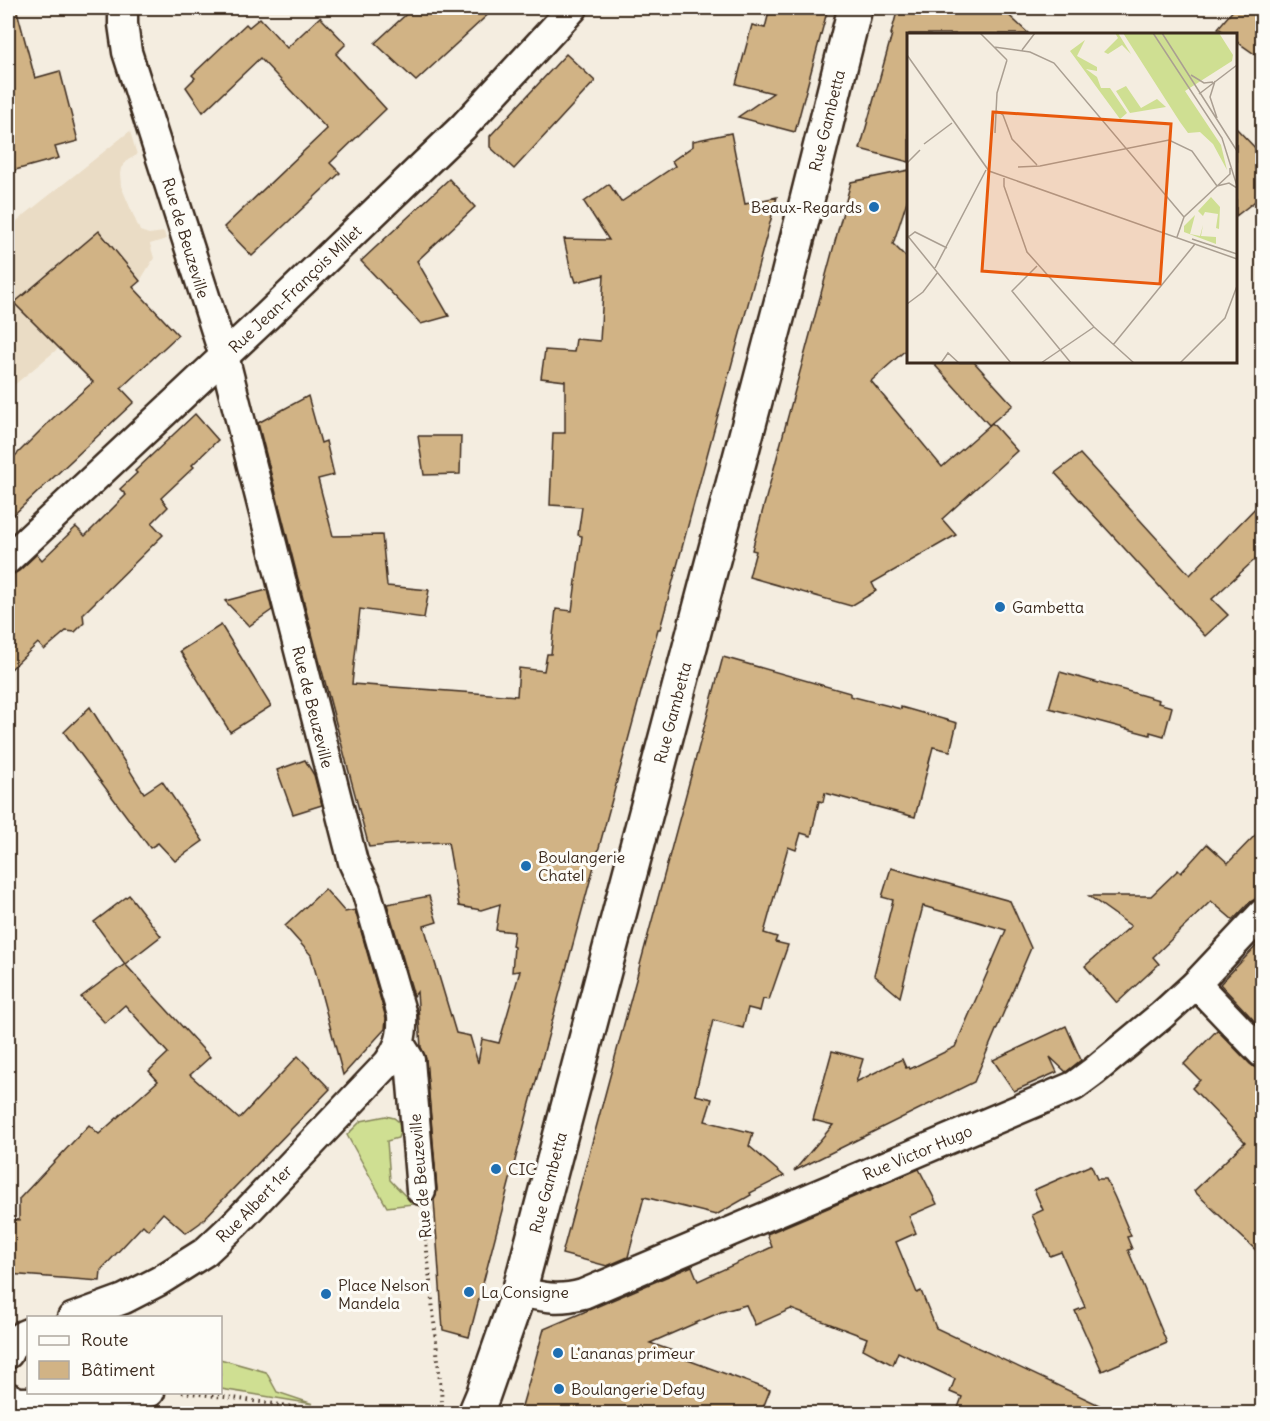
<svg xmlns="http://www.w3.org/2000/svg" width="1270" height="1421" viewBox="0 0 1270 1421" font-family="Delius,sans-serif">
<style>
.built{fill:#eadcc5}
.green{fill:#cfdf92;stroke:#858458;stroke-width:1.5}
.building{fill:#d1b385;stroke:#3b2a1e;stroke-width:1.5}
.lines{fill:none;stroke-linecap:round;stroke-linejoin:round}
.street-casing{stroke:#3b2a1e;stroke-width:33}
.secondary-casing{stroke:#3b2a1e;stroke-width:38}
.path{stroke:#3b2a1e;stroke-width:4;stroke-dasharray:1.5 4.5;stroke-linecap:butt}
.street{stroke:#fdfcf7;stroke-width:28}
.secondary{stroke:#fdfcf7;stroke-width:33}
.poi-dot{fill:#1f6fb2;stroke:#fdfcf7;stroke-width:2}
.labels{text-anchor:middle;stroke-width:6;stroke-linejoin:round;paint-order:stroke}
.street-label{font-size:16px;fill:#3b2a1e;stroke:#fdfcf7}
.poi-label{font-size:16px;fill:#3b2a1e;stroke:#fdfcf7;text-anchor:start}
.inset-road{fill:none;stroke:#aa9f92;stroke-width:1.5}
.view{fill:#e8590c;fill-opacity:0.15;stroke:#e8590c;stroke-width:3}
.inset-edge{fill:none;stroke:#3b2a1e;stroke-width:3}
</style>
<rect width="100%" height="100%" fill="#f4ede0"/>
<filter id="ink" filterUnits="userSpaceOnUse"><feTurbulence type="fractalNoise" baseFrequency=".0167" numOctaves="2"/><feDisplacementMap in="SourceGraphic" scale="12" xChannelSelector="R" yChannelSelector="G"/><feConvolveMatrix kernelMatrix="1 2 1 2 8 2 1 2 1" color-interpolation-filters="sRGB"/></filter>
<g filter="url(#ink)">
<polygon class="built" points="130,131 137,155 128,160 121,168 120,174 121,186 140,231 149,234 164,232 166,239 150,244 154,258 140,281 8,390 8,228"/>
<g class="green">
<polygon points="386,1116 394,1118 399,1122 400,1132 398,1138 387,1141 390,1180 413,1204 387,1207 347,1135 361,1121"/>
<polygon points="220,1359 266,1372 277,1392 313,1404 221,1389"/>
</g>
<g class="building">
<polygon points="413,8 495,8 416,81 375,43"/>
<polygon points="770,8 828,8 795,132 738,117 773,93 736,84 752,25 765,28"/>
<polygon points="898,8 1001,8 1029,34 909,34 909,162 860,149 892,34 891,34"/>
<polygon points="1235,8 1263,8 1263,60 1236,41 1236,34 1227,34 1218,28"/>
<polygon points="17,11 35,78 60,71 78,141 55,147 59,158 8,172 8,13"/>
<polygon points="320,17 346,44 336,54 386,109 330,163 340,173 252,256 224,227 327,129 260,58 203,112 186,87 195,78 192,75 246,24 249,27 260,18 287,48"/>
<polygon points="566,54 595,81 514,169 490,147 490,136"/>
<polygon points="1236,128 1263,156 1263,195 1236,216"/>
<polygon points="731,133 745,204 777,197 660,629 658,629 529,1107 469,1337 443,1330 434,1200 436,1196 437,1189 426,1059 421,1047 417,992 414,996 387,904 429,896 437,922 424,926 456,1033 470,1036 478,1063 482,1039 499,1043 520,971 512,972 514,947 512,946 514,932 496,930 500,904 481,910 459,906 448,842 398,844 369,847 309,622 258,423 308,396 321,443 326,441 334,475 318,479 333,536 382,535 387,586 429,590 424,618 360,609 352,684 517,696 519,668 544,671 547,654 551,654 556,609 572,611 582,536 578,535 582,507 550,505 553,433 565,433 565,381 541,378 545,350 574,352 576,339 600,341 604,275 576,282 574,276 572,276 564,239 609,240 584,202 609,184 621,202 675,166 672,161 693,146 693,141"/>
<polygon points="909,170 909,195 893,244 909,260 909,347 871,381 942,467 992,423 1017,451 942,519 956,535 872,583 876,591 851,606 749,577 756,551 752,550 851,182"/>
<polygon points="449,179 475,207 417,261 449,316 421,324 361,261"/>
<polygon points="99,231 140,281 133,287 178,335 121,388 134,402 8,520 8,463 53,418 93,382 14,303"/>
<polygon points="932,362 974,362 1013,405 989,425"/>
<polygon points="195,414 218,440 192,465 194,467 161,498 168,507 152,523 163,535 83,614 84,623 75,632 66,631 44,650 38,643 8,672 8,575 12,575 19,571 37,554 42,560 76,527 85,536 126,495 120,489 137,473 135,471"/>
<polygon points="418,436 461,436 460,474 424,475"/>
<polygon points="1080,454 1190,575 1263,500 1263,552 1212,599 1228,615 1205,636 1055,473"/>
<polygon points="267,590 272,610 249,626 225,601"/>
<polygon points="221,625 271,706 230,732 180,651"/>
<polygon points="723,657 850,693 850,696 901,709 901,707 957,723 950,751 933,747 915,817 825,793 823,802 819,801 811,836 801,833 796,850 788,847 764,933 777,937 775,942 788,945 769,1000 763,999 760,1011 748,1008 743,1028 713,1020 695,1095 712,1099 705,1121 753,1133 749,1146 784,1176 750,1193 751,1195 716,1215 644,1197 628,1257 607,1266 562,1254"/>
<polygon points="1060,672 1159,700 1158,703 1172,707 1164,736 1150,732 1150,735 1049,708"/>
<polygon points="90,707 144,793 162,781 203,841 175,861 158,843 150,848 64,732"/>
<polygon points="305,760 314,775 322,805 293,814 277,770"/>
<polygon points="1263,827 1263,898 1257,898 1250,902 1233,920 1211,901 1153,957 1159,964 1117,1003 1085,966 1131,926 1089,896 1151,896 1178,870 1181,873 1207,844 1228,863"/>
<polygon points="891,868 1010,901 1031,948 974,1082 794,1171 833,1125 813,1120 832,1051 863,1059 856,1082 902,1059 906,1068 909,1067 910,1069 955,1047 1006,930 923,906 900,997 874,975 893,900 882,897"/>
<polygon points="325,889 345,912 355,910 386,1018 385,1029 343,1075 311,955 285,926"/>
<polygon points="129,895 161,936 125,964 210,1057 190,1075 239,1119 298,1056 330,1089 200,1223 186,1233 163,1213 148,1230 143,1225 101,1270 100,1281 8,1274 8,1219 19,1220 19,1199 89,1125 99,1134 158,1081 149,1071 168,1053 125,1005 105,1023 81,997 125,964 94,922"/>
<polygon points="1263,938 1263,1030 1220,984 1259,943 1258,942"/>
<polygon points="1066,1026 1081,1060 1066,1072 1050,1057 1057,1072 1014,1091 993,1060"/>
<polygon points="1217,1030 1250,1064 1257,1069 1263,1069 1263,1257 1194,1191 1245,1142 1192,1088 1200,1080 1184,1064"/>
<polygon points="1091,1165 1097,1179 1106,1179 1115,1198 1131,1236 1127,1237 1132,1249 1128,1250 1167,1343 1102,1371 1075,1311 1085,1307 1061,1252 1050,1256 1032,1215 1043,1210 1034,1190"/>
<polygon points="919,1169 937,1204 909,1216 916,1233 896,1242 917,1293 921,1291 936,1328 1116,1413 956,1413 962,1397 950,1392 955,1379 898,1352 893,1365 863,1349 867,1338 791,1309 755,1325 746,1305 721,1312 650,1343 687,1356 682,1358 770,1390 761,1413 520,1413 544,1329 692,1266 698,1281 772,1247 767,1234"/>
</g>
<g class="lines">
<g class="street-casing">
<g id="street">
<path id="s1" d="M 8,559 L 267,316 L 463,127 L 573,8"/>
<polyline points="1196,984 1262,1053"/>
<polyline points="400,1044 410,1060 421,1190"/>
<path id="s2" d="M 519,1292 C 545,1297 557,1301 583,1294 L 1074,1086 L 1093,1072 L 1162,1015 L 1196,984 L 1262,914"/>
<path id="s3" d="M 72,1318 L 124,1299 L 159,1281 L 205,1252 L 236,1223 L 388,1063 C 400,1046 403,1036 402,1015 L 366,890 L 353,862 L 224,356 L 127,52 L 123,24 L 123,8"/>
<path d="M 8,1354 C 13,1343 17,1337 28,1333"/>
<polyline points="8,1397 18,1402 92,1401 150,1392"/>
</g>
</g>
<g class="secondary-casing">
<g id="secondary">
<path id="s4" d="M 475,1414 L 483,1395 L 519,1292 L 785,288 L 855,8"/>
</g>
</g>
<g class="path">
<polyline points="424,1221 442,1401"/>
<polyline points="182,1392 233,1398 343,1414"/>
</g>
<use href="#street" class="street"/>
<use href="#secondary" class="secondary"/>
</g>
</g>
<g class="poi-dot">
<circle cx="874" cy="207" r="6"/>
<circle cx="1000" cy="607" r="6"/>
<circle cx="526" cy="866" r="6"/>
<circle cx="496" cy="1169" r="6"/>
<circle cx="469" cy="1292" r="6"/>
<circle cx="326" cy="1294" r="6"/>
<circle cx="558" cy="1353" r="6"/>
<circle cx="559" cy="1389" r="6"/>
</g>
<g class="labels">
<g class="street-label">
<text dy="6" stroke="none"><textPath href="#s4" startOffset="1341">Rue Gambetta</textPath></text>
<text transform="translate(186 238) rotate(73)" y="6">Rue de Beuzeville</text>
<text dy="6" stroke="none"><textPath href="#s1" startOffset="394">Rue Jean-François Millet</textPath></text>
<text transform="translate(313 707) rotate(76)" y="6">Rue de Beuzeville</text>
<text dy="6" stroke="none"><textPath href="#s4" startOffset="729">Rue Gambetta</textPath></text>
<text dy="6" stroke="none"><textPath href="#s2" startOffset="428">Rue Victor Hugo</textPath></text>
<text transform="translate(420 1176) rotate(-95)" y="6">Rue de Beuzeville</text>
<text dy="6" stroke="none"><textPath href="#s4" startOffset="243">Rue Gambetta</textPath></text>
<text dy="6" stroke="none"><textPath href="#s3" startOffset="218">Rue Albert 1er</textPath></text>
</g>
<g class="poi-label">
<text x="862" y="213" text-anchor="end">Beaux-Regards</text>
<text x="1012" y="613">Gambetta</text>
<text x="538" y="863">Boulangerie<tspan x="538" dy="18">Chatel</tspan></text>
<text x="508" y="1175">CIC</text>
<text x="338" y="1291">Place Nelson<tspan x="338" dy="18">Mandela</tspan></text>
<text x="481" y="1298">La Consigne</text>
<text x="570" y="1359">L'ananas primeur</text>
<text x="571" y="1395">Boulangerie Defay</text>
</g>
</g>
<g transform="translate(907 33)">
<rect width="330" height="330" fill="#f4ede0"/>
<path d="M 208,0 L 211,0 L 224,21 L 215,12 L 201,21 L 197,19 L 211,5 ZM 216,0 L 312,0 L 326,22 L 325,28 L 278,58 L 314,112 L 320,137 L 306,111 L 293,99 L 281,100 L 273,89 ZM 178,7 L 170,23 L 190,34 L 190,38 L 179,36 L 190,44 L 194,55 L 203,55 L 220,80 L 213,86 L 163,18 ZM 219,53 L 234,75 L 250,66 L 259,74 L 223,80 L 209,58 ZM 304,164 L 313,174 L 312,196 L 309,195 L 311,181 L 298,179 L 296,183 L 291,178 ZM 288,182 L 283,201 L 293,203 L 296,192 L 294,203 L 309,204 L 309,211 L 277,199 L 277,193 Z" fill="#cfdf92"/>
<path class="inset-road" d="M 73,0 L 100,27M 246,0 L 315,105 L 330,153M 255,0 L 330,118M 87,14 L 123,19 L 147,30 L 277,184M 115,17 L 128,0M 0,22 L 82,138 L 330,226M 284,42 L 297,50 L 306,49M 308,48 L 303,64 L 310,85M 292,61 L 330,32M 90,78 L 96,82 L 105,106 L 130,132M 88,100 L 90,60 L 100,27M 17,111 L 45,90M 0,130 L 13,117M 111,134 L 133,133 L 262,107 L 285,118 L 310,153M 97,145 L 97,153 L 120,219 L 187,294 L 227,330M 310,153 L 322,150 L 330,155M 0,202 L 104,330M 270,204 L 277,184 L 323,141 L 323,135M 0,205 L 8,199 L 40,215M 285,206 L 330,221M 130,233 L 105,258 L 164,330M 28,235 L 79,137M 0,271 L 16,259 L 31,239M 206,312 L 288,211M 34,330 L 41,320 L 52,330M 134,330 L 187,294M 273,330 L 318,285 L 330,253"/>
<path class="view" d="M 86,79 L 264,91 L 253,251 L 75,238 Z"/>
<rect width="330" height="330" class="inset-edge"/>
</g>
<rect width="1270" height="1421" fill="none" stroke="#fdfcf7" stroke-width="30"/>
<rect x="15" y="15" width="1240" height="1391" fill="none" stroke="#3b2a1e" stroke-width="2" filter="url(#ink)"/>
<rect x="27" y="1316" width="195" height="78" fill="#fdfcf7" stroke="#afa8a0" stroke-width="1.5"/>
<rect x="39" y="1336" width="30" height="9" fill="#fdfcf7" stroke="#afa8a0" stroke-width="1.5"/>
<text x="81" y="1346" font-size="18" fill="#3b2a1e">Route</text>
<rect x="39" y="1361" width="30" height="18" fill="#d1b385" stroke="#afa8a0" stroke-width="1.5"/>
<text x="81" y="1376" font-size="18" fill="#3b2a1e">Bâtiment</text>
</svg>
